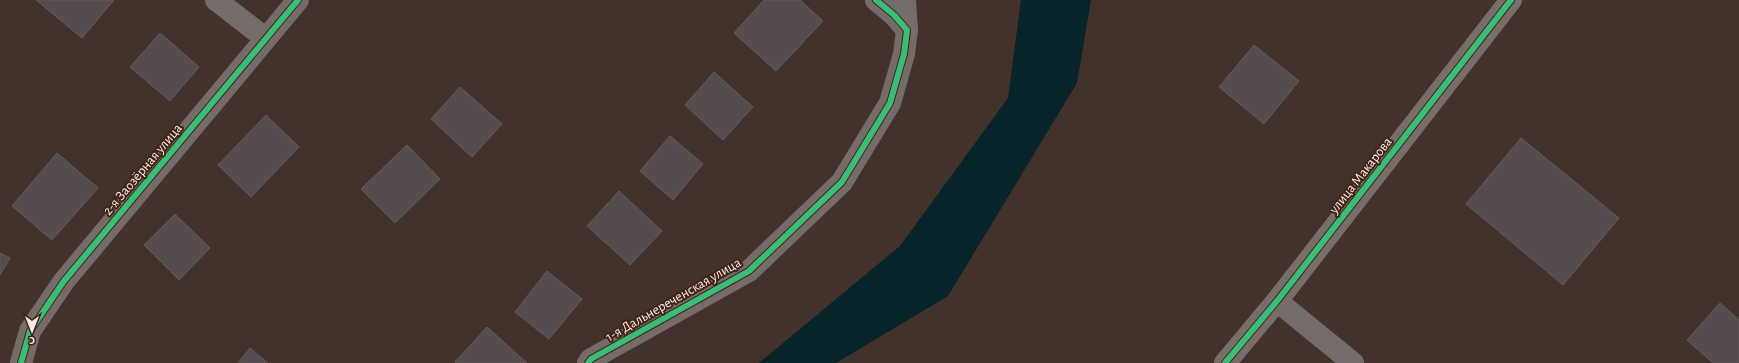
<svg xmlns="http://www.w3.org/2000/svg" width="1739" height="363" viewBox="0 0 1739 363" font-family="'Alegreya Sans',sans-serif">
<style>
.water{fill:#062429}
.building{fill:#564c4e;stroke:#645a5c}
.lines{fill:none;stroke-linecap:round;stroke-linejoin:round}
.street{stroke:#756b69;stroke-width:22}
.secondary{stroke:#796d6a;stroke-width:22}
.cycleway-casing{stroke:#402518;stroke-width:8}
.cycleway{stroke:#3abd76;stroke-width:6}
.labels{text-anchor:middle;stroke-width:4;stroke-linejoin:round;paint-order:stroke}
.street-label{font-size:14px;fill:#fbe8e0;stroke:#402518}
</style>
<rect width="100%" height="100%" fill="#42322b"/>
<polygon class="water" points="1021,0 1091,0 1077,83 948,296 836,363 759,363 900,246 1008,98"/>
<g class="building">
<polygon points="36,0 114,0 82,38"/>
<polygon points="764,0 800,0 823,21 776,71 734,33"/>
<polygon points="160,33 199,67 170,101 130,67"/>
<polygon points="1254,45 1299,81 1264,124 1219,87"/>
<polygon points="714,72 753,107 723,140 685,105"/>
<polygon points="460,87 502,124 472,157 431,119"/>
<polygon points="266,115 299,147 251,197 218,165"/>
<polygon points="670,136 703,164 673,200 640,171"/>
<polygon points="1521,138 1619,218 1563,285 1466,204"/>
<polygon points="407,145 440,179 395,223 361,189"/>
<polygon points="57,153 98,188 52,240 12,206"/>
<polygon points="619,191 662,231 630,265 587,226"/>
<polygon points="175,214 210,248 179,280 144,245"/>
<polygon points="0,253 10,258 0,275"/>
<polygon points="547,271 582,299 549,339 515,312"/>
<polygon points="1720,303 1739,320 1739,363 1713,363 1687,340"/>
<polygon points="487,327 527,363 457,363 455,362"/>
<polygon points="250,348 268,363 238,363"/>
</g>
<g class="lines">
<g class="street">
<polyline points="216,0 265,38"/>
<polyline points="905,0 907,30"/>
<polyline points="1277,301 1353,363"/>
<polyline points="21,363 30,331 64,281 298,0"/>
<polyline points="588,363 591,359 749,271 842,182 890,103 904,54 907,30 894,15 876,0"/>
</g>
<polyline class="secondary" points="1225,363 1277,301 1511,0"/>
<g class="cycleway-casing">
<g id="cycleway">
<polyline points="21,363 30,331 64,281 298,0"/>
<polyline points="588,363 591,359 749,271 842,182 890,103 904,54 907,30 894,15 876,0"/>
<polyline points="1225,363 1277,301 1511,0"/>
</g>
</g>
<use href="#cycleway" class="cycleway"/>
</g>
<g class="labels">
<g class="street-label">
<text transform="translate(142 169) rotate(-50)" y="5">2-я Заозёрная улица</text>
<text transform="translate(1360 175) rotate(-52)" y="5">улица Макарова</text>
<text transform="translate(673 299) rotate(-30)" y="5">1-я Дальнереченская улица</text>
</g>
</g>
<g transform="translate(32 331) rotate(180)" stroke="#402518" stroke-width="3" paint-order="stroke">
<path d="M0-3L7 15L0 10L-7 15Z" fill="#fbe8e0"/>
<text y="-6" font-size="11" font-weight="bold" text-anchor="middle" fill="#fbe8e0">С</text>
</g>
</svg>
